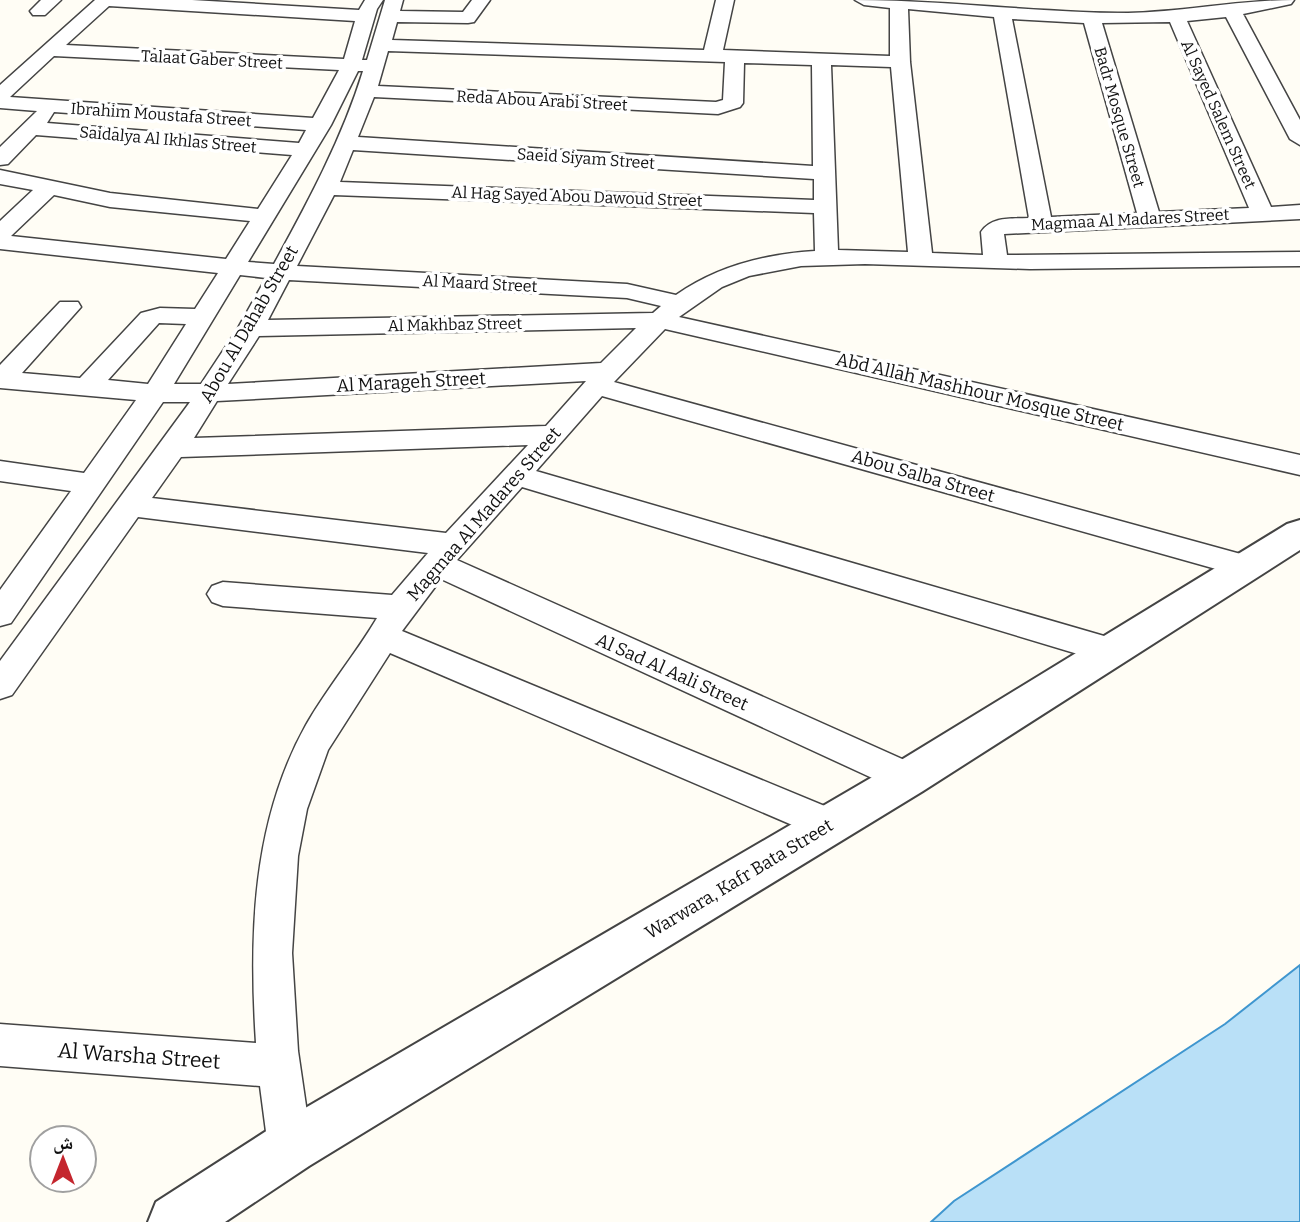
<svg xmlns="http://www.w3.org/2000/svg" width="1300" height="1222" viewBox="0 0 1300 1222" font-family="Bitter,'Noto Naskh Arabic',serif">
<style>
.water{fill:#b9e0f7;stroke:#3f96cf;stroke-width:2}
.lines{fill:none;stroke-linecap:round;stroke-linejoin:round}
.minor-casing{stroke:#444;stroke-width:3}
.tertiary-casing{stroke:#444;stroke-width:4}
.minor{fill:#fff;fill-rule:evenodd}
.tertiary{fill:#fff;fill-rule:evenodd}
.labels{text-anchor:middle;stroke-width:7;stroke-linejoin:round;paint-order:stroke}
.far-street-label{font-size:16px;fill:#111;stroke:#fff}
.street-label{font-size:18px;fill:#111;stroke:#fff}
.near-street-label{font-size:21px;fill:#111;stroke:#fff}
</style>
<rect width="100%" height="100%" fill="#fffdf5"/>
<polygon class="water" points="1300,965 1300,1222 931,1222 954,1201 1225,1024"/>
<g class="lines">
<g class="minor-casing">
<g id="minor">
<polygon points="41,0 61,0 45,15 33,15 30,11"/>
<path d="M 95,0 L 192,0 L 359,10 L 365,0 L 383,0 L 377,9 L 362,60 L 367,60 L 385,0 L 403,0 L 400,11 L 463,12 L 472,0 L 490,0 L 474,22 L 468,23 L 397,22 L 392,40 L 704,50 L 716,0 L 734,0 L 723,50 L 890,56 L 890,8 L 864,5 L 855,0 C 947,0 1037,13 1128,13 C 1184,12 1238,0 1294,0 L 1291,4 L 1243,14 L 1300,120 L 1300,145 L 1290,139 L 1226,17 L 1187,21 L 1271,207 L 1300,205 L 1300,219 L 1004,234 L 1007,255 L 1300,252 L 1300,266 L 1030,269 L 865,264 L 801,266 L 749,276 L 722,287 L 679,317 L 1300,455 L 1300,475 L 665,329 L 614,382 L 1248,556 L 1259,559 L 1263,567 L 1259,575 L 1248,578 L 602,396 L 536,471 L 1111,638 L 1122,642 L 1127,651 L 1122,660 L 1111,664 L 522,487 L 457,560 L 920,767 L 926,778 L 920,789 L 908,793 L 896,789 L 441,579 L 402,631 L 844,814 L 849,825 L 844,836 L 831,841 L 818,836 L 390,653 L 328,750 L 307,809 L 298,856 L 292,953 L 298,1051 L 312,1147 L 305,1162 L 290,1169 L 275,1162 L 268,1147 L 260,1086 L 0,1066 L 0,1024 L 256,1043 C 249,935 252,822 306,725 C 327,688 355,655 377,618 L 223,606 L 212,602 L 207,594 L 212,586 L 223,582 L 392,595 L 428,553 L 138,517 L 12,695 L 0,699 L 0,661 L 190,402 L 163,402 L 11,623 L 0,626 L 0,590 L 71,491 L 0,481 L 0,461 L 84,473 L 136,400 L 0,388 L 0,365 L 60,302 L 78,302 L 81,307 L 22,373 L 80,378 L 141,313 L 160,308 L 195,309 L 218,273 L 0,249 L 0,221 L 33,190 L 0,184 L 0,170 L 110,193 L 258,209 L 292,155 L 36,135 L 8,164 L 0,165 L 0,147 L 37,111 L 0,108 L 0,85 ZM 109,6 L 355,21 L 344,59 L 66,45 ZM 908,9 L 994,17 L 1029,218 C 1011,219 992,216 981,232 L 983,255 L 932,253 L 910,62 ZM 1012,19 L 1084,23 L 1137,213 L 1051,217 ZM 1170,22 L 1249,208 L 1159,212 L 1102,23 ZM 388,51 L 725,62 L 723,100 L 716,102 L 378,86 ZM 54,56 L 339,70 L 313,118 L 10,97 ZM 744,63 L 812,65 L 813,166 L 358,137 L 374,97 L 718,114 L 740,107 L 743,103 ZM 831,65 L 891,67 L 908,252 L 838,250 ZM 358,71 L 363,71 C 342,139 308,202 274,264 L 248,262 L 331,125 ZM 54,112 L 306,130 L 299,143 L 47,123 ZM 353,150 L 814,179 L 814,200 L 340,182 ZM 54,195 L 110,207 L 250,221 L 226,259 L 11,236 ZM 334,195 L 814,213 L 815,251 C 766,254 717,266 676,295 L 627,284 L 297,266 ZM 240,275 L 266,278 L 238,328 L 201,384 L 174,384 ZM 289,280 L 627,298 L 661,306 L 653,313 L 268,320 ZM 159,323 L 186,324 L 148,384 L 108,380 ZM 636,328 L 601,363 L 228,384 L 259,336 ZM 586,381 L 546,426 L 194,438 L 217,401 ZM 528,445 L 446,533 L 152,498 L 181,457 Z"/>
</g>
</g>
<g class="tertiary-casing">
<polygon id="tertiary" points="1300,520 1300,550 923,791 309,1166 225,1222 148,1222 156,1202 271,1128 893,765 1287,524"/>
</g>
<use href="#minor" class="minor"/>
<use href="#tertiary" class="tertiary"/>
</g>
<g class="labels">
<g class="far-street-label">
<text transform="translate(212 59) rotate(3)" y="6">Talaat Gaber Street</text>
<text transform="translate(542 100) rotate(3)" y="6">Reda Abou Arabi Street</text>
<text transform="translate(161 114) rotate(4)" y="6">Ibrahim Moustafa Street</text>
<text transform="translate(1219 114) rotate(66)" y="6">Al Sayed Salem Street</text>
<text transform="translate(1120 117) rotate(74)" y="6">Badr Mosque Street</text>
<text transform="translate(168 139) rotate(5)" y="6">Saidalya Al Ikhlas Street</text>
<text transform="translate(586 158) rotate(4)" y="6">Saeid Siyam Street</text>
<text transform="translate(577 196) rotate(2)" y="6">Al Hag Sayed Abou Dawoud Street</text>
<text transform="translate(1130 219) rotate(-3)" y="6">Magmaa Al Madares Street</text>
<text transform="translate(480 283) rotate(3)" y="6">Al Maard Street</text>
<text transform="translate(455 324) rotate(-1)" y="6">Al Makhbaz Street</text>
</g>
<g class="street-label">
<text transform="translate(249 324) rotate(-60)" y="6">Abou Al Dahab Street</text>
<text transform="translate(411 382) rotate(-3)" y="6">Al Marageh Street</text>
<text transform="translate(980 392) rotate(13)" y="6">Abd Allah Mashhour Mosque Street</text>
<text transform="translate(923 476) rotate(16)" y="6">Abou Salba Street</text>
<text transform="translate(484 514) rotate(-49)" y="6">Magmaa Al Madares Street</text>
<text transform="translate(672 672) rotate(24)" y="6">Al Sad Al Aali Street</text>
<text transform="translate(739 879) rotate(-31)" y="6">Warwara, Kafr Bata Street</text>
</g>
<g class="near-street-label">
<text transform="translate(139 1056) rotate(4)" y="7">Al Warsha Street</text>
</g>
</g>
<g transform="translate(63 1159)"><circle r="33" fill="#ffffff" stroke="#a0a0a0" stroke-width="2"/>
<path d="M0-5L12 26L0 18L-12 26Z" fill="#c4262e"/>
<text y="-10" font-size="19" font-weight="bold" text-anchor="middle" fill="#111111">ش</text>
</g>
</svg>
